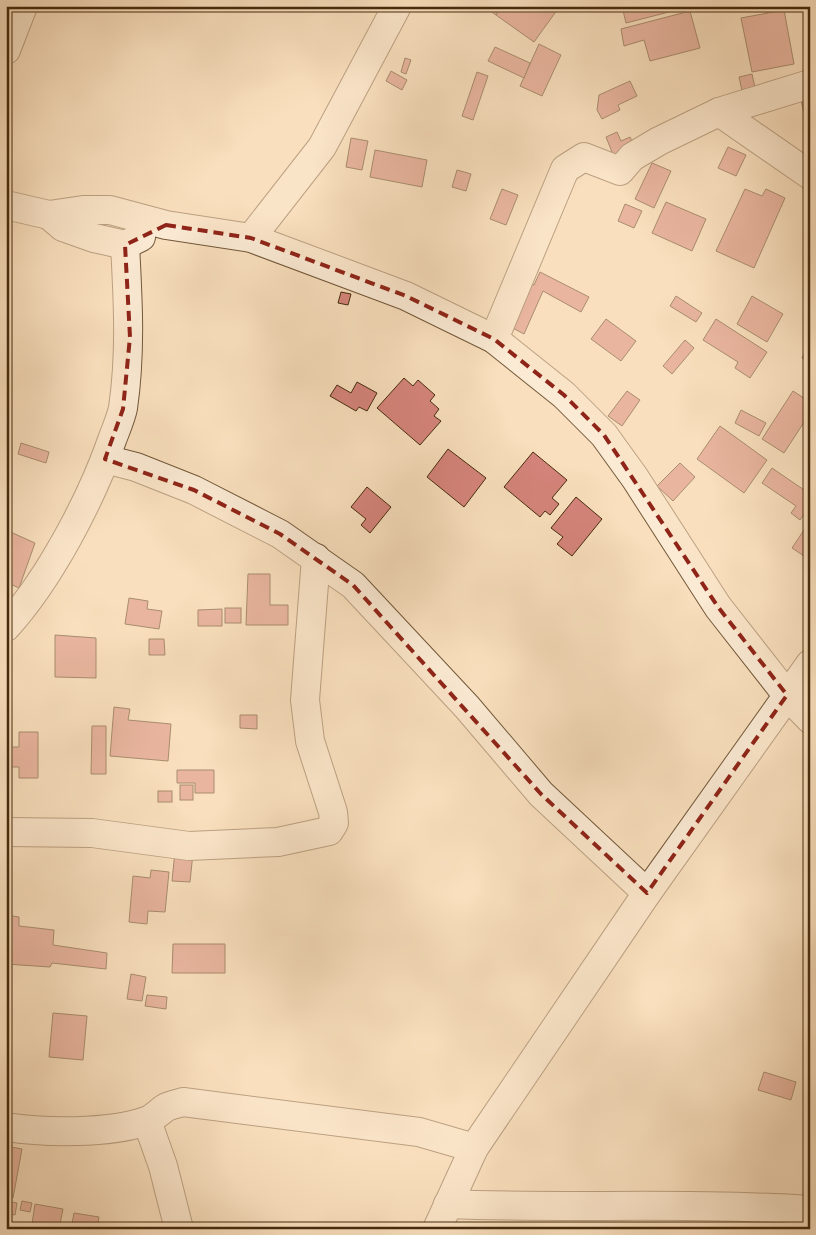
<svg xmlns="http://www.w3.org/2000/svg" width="816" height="1235" viewBox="0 0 816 1235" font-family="'Gentium Book Plus',serif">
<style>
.building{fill:#d5847b;stroke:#462b0d}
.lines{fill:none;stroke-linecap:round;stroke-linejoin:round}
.minor-casing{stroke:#735839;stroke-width:30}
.minor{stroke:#fbead4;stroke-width:28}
.marked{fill:none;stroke:#8f2418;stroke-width:4;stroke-dasharray:10 6;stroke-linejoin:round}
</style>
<rect width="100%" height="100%" fill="#f9dfbd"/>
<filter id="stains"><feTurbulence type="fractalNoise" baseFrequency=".004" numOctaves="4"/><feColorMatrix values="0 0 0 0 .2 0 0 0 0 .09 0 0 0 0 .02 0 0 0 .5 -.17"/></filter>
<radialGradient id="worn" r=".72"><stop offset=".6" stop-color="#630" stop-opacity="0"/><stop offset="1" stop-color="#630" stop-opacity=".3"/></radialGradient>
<g class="building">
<polygon points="483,6 502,6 496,15"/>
<polygon points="502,6 560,6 534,42 496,15"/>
<polygon points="622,6 668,6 669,12 626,23"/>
<polygon points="765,6 783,6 784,10 766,13"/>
<polygon points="784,10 794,64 752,72 741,18"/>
<polygon points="690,11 700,48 650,61 644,40 624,46 621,29"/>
<polygon points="539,44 561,55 542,96 520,86"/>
<polygon points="495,47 530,63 524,78 488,61"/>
<polygon points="405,58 411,60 406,74 401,72"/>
<polygon points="391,71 407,80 402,90 386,81"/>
<polygon points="477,72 488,76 473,120 462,116"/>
<polygon points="752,74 756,92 743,95 739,77"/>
<polygon points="630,81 637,96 618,105 620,110 602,119 597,110 599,95"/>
<polygon points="810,94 810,111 804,113 800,96"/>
<polygon points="617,132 621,141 630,137 635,147 614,157 606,137"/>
<polygon points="351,138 368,141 362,170 346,167"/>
<polygon points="728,147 746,155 736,176 718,168"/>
<polygon points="375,150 427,160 422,187 370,177"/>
<polygon points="652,163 671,171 654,208 635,199"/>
<polygon points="457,170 471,174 466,191 452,187"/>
<polygon points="502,189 518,195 506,225 490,219"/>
<polygon points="745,189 762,196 766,189 785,198 754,268 716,251"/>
<polygon points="666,202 706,219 692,251 652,233"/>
<polygon points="625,204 642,211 634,228 618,221"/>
<polygon points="540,272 589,297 581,312 543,291 524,334 509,326 529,283 534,285"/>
<polygon points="341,292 351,294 348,305 338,303"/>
<polygon points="676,296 702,313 696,322 670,306"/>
<polygon points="752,296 783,314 767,342 737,324"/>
<polygon points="606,319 636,341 621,361 591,339"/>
<polygon points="716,319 767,352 750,378 735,368 738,362 703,340"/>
<polygon points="685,340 694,348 672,374 663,366"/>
<polygon points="810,341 810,362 802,358"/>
<polygon points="404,378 413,386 418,380 435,395 430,401 439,409 434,416 441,421 420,445 377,408"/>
<polygon points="357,382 377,393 367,411 359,407 356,411 330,396 337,385 351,393"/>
<polygon points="627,391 640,400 622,426 608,416"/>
<polygon points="793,391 810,402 810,413 784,453 762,439"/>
<polygon points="741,410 766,423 759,436 735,423"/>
<polygon points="720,426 767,460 744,493 697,459"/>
<polygon points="21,443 49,452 46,463 18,454"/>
<polygon points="448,449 486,478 464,507 427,477"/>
<polygon points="533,452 567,480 552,498 559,504 550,515 545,511 540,517 504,487"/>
<polygon points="680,463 695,477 673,501 657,486"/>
<polygon points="772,468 810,494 810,506 800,520 791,513 796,506 762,483"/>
<polygon points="367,487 391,507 370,533 361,525 366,519 351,507"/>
<polygon points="576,497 602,519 572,556 557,544 563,537 551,528"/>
<polygon points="810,521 810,560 792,548"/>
<polygon points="6,530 35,543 19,588 6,582"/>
<polygon points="248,574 270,574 270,605 288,605 288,625 246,625"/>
<polygon points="129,598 148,601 147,609 162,611 159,629 125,624"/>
<rect x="225" y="608" width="16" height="15"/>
<polygon points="222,609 222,626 198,626 198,610"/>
<polygon points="55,635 96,638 96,678 55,677"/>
<polygon points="149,639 164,639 165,655 149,655"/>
<polygon points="114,707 130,709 128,720 171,724 168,761 110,756"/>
<polygon points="240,715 257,715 257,729 240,728"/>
<polygon points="92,726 106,726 106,774 91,774"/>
<polygon points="19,732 38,732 38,778 19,778 19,767 6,767 6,747 19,747"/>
<polygon points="177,770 214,770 214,793 195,793 195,783 177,783"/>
<rect x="180" y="785" width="13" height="15"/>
<rect x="158" y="791" width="14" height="11"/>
<polygon points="175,851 193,853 190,882 172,881"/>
<polygon points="151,870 169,872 165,912 148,911 147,924 129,922 133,876 150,878"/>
<polygon points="6,915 19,917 19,926 54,930 53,945 107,953 106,969 52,963 50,967 6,964"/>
<polygon points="173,944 225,944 225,973 172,973"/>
<polygon points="131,974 146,977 142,1001 127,999"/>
<polygon points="147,995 167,997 166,1009 145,1006"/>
<polygon points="53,1013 87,1016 83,1060 49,1057"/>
<polygon points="764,1072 796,1082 791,1100 758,1090"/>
<polygon points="6,1146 22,1149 13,1198 6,1197"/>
<polygon points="6,1201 17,1203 15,1215 6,1213"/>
<polygon points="22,1201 32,1203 30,1212 20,1210"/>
<polygon points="35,1204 63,1209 59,1229 32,1224"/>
<polygon points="74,1213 99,1217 97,1229 71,1229"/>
</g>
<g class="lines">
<g class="minor-casing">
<g id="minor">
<polyline points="6,50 23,6"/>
<polyline points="719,112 810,175"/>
<polyline points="6,205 49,215 83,210 110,210 166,225 251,238 406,296 494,339 564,395 604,435 635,478 718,607 787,695 810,719"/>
<polyline points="49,215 63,227 94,238 125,245 141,237"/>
<polyline points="251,238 322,147 397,6"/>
<polyline points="494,339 565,169 584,157 620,171 632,157 659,141 719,112 810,84"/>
<polyline points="105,459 136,467 194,490 280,534 353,585 467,707 541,794 647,893"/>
<path d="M 6,627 C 49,580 91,500 112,440 C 116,429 121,418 123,408 C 131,353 128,300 125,245"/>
<polyline points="6,832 92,833 189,846 278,842 329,831 334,823 333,812 310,741 305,700 316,558"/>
<polyline points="147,1121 163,1166 179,1229"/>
<path d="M 6,1127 C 45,1133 109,1134 146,1121 C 153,1119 159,1112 165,1108 C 170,1105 177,1104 183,1102 L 419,1132 L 474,1148"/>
<path d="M 448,1204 C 568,1209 689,1202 810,1210"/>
<polyline points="437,1229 474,1148 647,893 810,664"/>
</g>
</g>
<use href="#minor" class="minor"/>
</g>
<path d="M0 0H816V1235H0ZM 166,225 L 251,238 L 406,296 L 494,339 L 564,395 L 604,435 L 718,607 L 787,695 L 647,893 L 541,794 L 353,585 L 280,534 L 194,490 L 105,459 L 123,409 L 130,337 L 125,245 Z" fill="#f9dfbd" fill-opacity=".55" fill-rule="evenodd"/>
<path class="marked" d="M 166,225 L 251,238 L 406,296 L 494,339 L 564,395 L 604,435 L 718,607 L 787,695 L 647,893 L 541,794 L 353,585 L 280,534 L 194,490 L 105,459 L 123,409 L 130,337 L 125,245 Z"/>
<rect width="816" height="1235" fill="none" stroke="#f9dfbd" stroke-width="25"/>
<rect x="8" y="8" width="801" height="1220" fill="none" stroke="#462b0d" stroke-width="2.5"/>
<rect x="12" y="12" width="791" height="1210" fill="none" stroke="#462b0d"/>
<rect width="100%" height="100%" filter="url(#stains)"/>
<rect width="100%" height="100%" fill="url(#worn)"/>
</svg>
